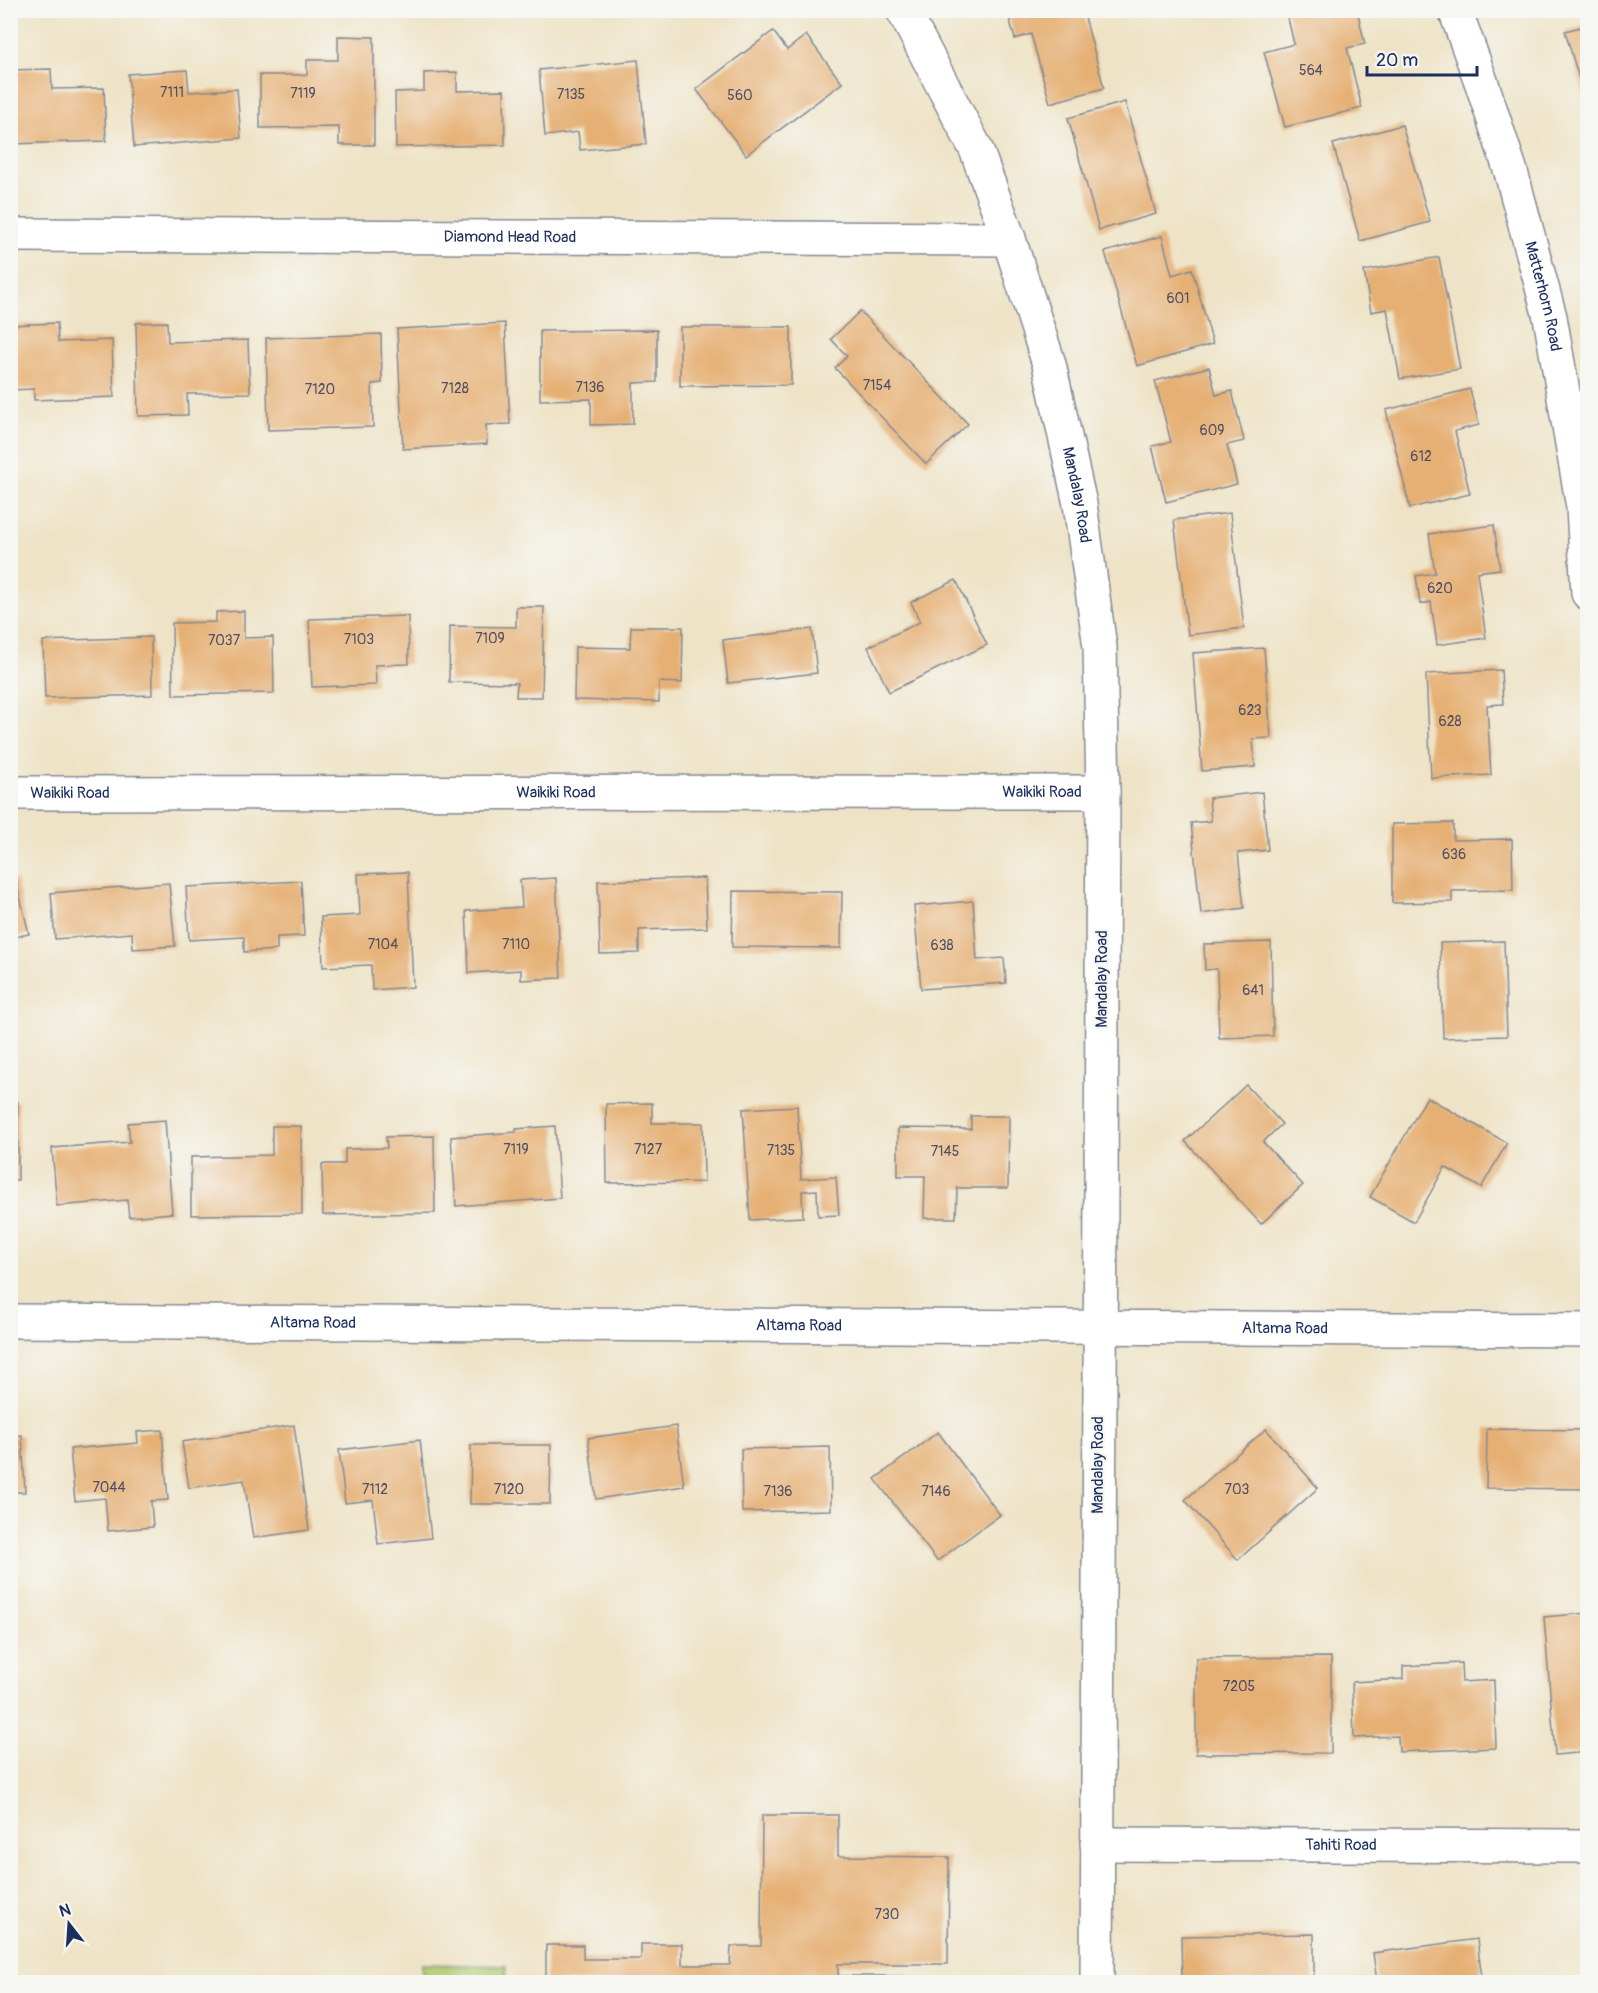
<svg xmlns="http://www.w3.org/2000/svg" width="1598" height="1993" viewBox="0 0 1598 1993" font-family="Pangolin,sans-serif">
<rect width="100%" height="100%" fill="#f6f6f2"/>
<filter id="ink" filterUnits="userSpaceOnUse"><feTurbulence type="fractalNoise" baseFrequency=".0167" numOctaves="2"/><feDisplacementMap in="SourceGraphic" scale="12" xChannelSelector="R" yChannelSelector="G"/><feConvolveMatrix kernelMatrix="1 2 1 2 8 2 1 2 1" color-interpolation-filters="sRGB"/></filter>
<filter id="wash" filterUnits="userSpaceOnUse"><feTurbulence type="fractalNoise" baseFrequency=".008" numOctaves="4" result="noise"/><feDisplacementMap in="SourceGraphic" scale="24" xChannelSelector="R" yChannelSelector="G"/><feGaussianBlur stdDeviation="1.35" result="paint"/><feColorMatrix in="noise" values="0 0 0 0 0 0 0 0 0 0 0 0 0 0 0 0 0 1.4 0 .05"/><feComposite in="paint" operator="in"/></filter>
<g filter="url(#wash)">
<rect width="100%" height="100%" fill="#eee3c6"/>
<path fill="#b2cf75" stroke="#667f6a" stroke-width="1.5" d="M422 1964 506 1966V1982H422Z"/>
<g id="blocks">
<g fill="#e6b074">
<path d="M1007 10H1083L1104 88 1050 103 1031 34 1015 39Z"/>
<path d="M1286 10H1357L1365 44 1347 48 1362 108 1285 127 1264 52 1294 44Z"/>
<path d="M1588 25V106H1587L1565 31Z"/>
<path d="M773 31 787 50 806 35 842 83 746 155 696 89Z"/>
<path d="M338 36 374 37V145H339V127L260 128V75H307V60H338Z"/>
<path d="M638 60 646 144 580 150 578 132 545 136 539 70Z"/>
<path d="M51 69 52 89 104 88 106 141 10 144V70Z"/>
<path d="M187 70 189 92 237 89 241 138 134 147 128 74Z"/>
<path d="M457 72V91L504 90 505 145 396 147 395 92 424 91V73Z"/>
<path d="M1125 102 1156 214 1099 230 1068 118Z"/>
<path d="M1402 125 1430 222 1360 241 1333 144Z"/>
<path d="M1162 236 1172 275 1192 269 1213 344 1137 366 1105 252Z"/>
<path d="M1439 257 1460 369 1400 379 1387 309 1371 312 1364 271Z"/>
<path d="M860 311 968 424 926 464 835 368 847 356 831 339Z"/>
<path d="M167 322 168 342 248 340 250 393 187 394 188 415 138 416 136 323Z"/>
<path d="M57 323 58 342 112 340 114 397 34 400V389L10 390V325Z"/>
<path d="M505 323 510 424 486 425 487 444 403 449 397 329Z"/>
<path d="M680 327H791V385L680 386Z"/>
<path d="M657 330V382L633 383V424L591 425V399L540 400V331Z"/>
<path d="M381 334 382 383 372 384 373 427 268 430 266 338Z"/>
<path d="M1209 367 1216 395 1232 391 1244 441 1227 445 1237 484 1166 502 1152 446 1171 442 1155 381Z"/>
<path d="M1470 389 1479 425 1455 431 1470 494 1410 508 1386 410Z"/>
<path d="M1230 513 1244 628 1188 635 1174 520Z"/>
<path d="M1494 525 1500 569 1477 572 1486 638 1437 645 1431 602 1420 604 1416 576 1435 573 1429 534Z"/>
<path d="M956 580 987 645 889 692 868 647 920 622 911 602Z"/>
<path d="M516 607H544L542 697H516L517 683 449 682 450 626 516 627Z"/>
<path d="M244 611V638L273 637 274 693 173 695 172 623 216 622V612Z"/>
<path d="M408 616 409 664 375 665 376 685 312 687 309 619Z"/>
<path d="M631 627H683L682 683 659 682V702L574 700 575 647 630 648Z"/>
<path d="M812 629 817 673 728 683 723 640Z"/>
<path d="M151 637 152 695 45 698 43 641Z"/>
<path d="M1264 648 1271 738 1253 739 1255 767 1202 771 1193 653Z"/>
<path d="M1501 670 1503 704 1487 705 1491 775 1431 778 1426 674Z"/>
<path d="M1262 792 1268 850 1238 853 1244 908 1201 914 1191 823 1211 821 1209 798Z"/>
<path d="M1453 823V840L1512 839 1513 890 1452 891V902L1392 903V824Z"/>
<path d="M408 872 413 987 372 990 371 965 323 967 321 917 360 915 358 874Z"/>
<path d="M556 878 561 978 521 980V970L469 973 466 911 522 907 520 880Z"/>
<path d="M705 878 707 928 639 930V953L600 954 598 881Z"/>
<path d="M16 880 29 934 10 938V882Z"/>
<path d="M301 881 304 936 277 937V950L244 952V937L189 940 186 887Z"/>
<path d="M169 883 175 946 133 949 132 933 55 939 51 893Z"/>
<path d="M733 891 842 892 841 948 732 947Z"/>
<path d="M973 901 977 960 1004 958 1006 983 921 989 914 906Z"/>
<path d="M1504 941 1507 1036 1443 1038 1440 943Z"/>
<path d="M1271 942 1273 1036 1219 1038 1217 969 1205 970 1204 944Z"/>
<path d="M1246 1085 1282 1124 1263 1142 1303 1185 1261 1224 1185 1141Z"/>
<path d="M1427 1097 1507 1143 1481 1188 1445 1167 1414 1222 1370 1197Z"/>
<rect x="10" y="1102" width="8" height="78"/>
<path d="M652 1103V1123H703L704 1182 607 1183 606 1104Z"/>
<path d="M797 1106 801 1179 836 1177 839 1215 818 1216 817 1190 802 1191 803 1217 750 1220 743 1109Z"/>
<path d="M971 1116H1009L1008 1188H957L956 1218H924L925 1176H898V1128L971 1129Z"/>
<path d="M165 1120 172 1213 129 1217 127 1200 57 1206 52 1148 130 1142 128 1123Z"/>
<path d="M272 1126H301L302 1214 191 1215V1157L272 1155Z"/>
<path d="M555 1126 560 1198 456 1206 451 1137 516 1132V1129Z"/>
<path d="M434 1136 435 1213 323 1215 322 1164H345V1149L387 1148 386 1137Z"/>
<path d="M294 1425 309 1530 253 1538 244 1480 189 1488 182 1442Z"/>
<path d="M676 1426 684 1486 596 1499 588 1438Z"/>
<path d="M1266 1429 1318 1488 1238 1560 1185 1500Z"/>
<path d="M1487 1429 1588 1430V1489L1486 1488Z"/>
<path d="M162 1430 168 1500 151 1501 153 1527 108 1531 105 1498 75 1501 70 1449 138 1443 137 1432Z"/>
<path d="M938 1432 1000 1515 937 1561 875 1479Z"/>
<path d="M22 1435 25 1492H10V1436Z"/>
<path d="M420 1440 431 1538 378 1544 373 1500 345 1503 339 1450Z"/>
<path d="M471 1445H551L550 1504H470Z"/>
<path d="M830 1447 831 1510 742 1512 741 1449Z"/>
<path d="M1588 1613V1752L1555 1755 1544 1617Z"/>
<path d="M1331 1657V1753L1196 1754V1658Z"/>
<path d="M1461 1663 1462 1682 1494 1680 1496 1748 1399 1752 1398 1736 1354 1738 1352 1682 1403 1679V1666Z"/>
<path d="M762 1815H838V1856L949 1857 948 1964H838V1976H904V1982H546V1945H583V1959H641V1944H682V1965H730L731 1946H761Z"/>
<path d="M1314 1934V1982H1182L1181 1936Z"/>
<path d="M1477 1939 1482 1979 1496 1978V1982H1377L1373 1953Z"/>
</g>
</g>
</g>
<g filter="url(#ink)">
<use href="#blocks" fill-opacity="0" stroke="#848992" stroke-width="1.5"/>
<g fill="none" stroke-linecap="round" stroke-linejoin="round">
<defs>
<g id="minor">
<path id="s1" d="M903 10 976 149 1009 239 1049 364 1080 504 1100 647 1103 792 1097 1982"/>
<path id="s2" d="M1455 10 1482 84 1511 172 1550 317 1583 507 1588 593"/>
<path id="s3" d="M10 235 1009 239"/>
<path id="s4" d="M10 793 1103 792"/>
<path id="s5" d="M10 1321 1588 1330"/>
<path id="s6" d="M1097 1844 1588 1846"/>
</g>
</defs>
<use href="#minor" stroke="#848992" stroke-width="36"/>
<use href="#minor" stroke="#fff" stroke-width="33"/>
</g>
</g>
<g text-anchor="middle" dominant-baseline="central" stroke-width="4.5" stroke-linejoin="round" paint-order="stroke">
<g font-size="14" fill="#4e4f64">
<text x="1311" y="70">564</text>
<text x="172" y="92">7111</text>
<text x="303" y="93">7119</text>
<text x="571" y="94">7135</text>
<text x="740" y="95">560</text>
<text x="1178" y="298">601</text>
<text x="877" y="385">7154</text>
<text x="590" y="387">7136</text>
<text x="455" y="388">7128</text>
<text x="320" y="389">7120</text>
<text x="1212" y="430">609</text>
<text x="1421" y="456">612</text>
<text x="1440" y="588">620</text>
<text x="490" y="638">7109</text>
<text x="359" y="639">7103</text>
<text x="224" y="640">7037</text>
<text x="1250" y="710">623</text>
<text x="1450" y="721">628</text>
<text x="1454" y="854">636</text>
<text x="383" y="944">7104</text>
<text x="516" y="944">7110</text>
<text x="942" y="945">638</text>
<text x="1253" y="990">641</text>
<text x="516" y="1149">7119</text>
<text x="648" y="1149">7127</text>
<text x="781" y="1150">7135</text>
<text x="945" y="1151">7145</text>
<text x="109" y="1487">7044</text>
<text x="375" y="1489">7112</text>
<text x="509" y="1489">7120</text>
<text x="1237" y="1489">703</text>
<text x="778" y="1491">7136</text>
<text x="936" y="1491">7146</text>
<text x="1239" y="1686">7205</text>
<text x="887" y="1914">730</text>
</g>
<g font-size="16" fill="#1b2f5e" stroke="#f6f6f2">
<text stroke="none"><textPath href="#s3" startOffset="500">Diamond Head Road</textPath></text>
<text stroke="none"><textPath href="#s2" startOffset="300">Matterhorn Road</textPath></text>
<text stroke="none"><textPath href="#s1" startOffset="518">Mandalay Road</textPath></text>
<text stroke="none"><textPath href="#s4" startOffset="546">Waikiki Road</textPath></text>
<text stroke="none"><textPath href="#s4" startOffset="1032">Waikiki Road</textPath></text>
<text stroke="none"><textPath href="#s4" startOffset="60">Waikiki Road</textPath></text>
<text transform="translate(1102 979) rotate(-90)">Mandalay Road</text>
<text stroke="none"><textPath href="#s5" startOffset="303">Altama Road</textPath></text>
<text stroke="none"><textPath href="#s5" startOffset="789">Altama Road</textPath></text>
<text stroke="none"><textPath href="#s5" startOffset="1275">Altama Road</textPath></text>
<text transform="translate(1098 1465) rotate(-90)">Mandalay Road</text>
<text stroke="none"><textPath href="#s6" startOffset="244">Tahiti Road</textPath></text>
</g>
</g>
<rect width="1598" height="1993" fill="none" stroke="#f6f6f2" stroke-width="36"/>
<g transform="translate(69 1924) rotate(343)" stroke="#f6f6f2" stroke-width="4.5" paint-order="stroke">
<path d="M0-4.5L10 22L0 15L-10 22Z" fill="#1b2f5e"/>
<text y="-9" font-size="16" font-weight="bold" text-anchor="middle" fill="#1b2f5e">N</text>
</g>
<path d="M1367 66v9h110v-9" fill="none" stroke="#1b2f5e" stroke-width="3"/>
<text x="1376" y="66" font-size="18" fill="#1b2f5e" stroke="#f6f6f2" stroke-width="4.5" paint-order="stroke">20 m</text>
</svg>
